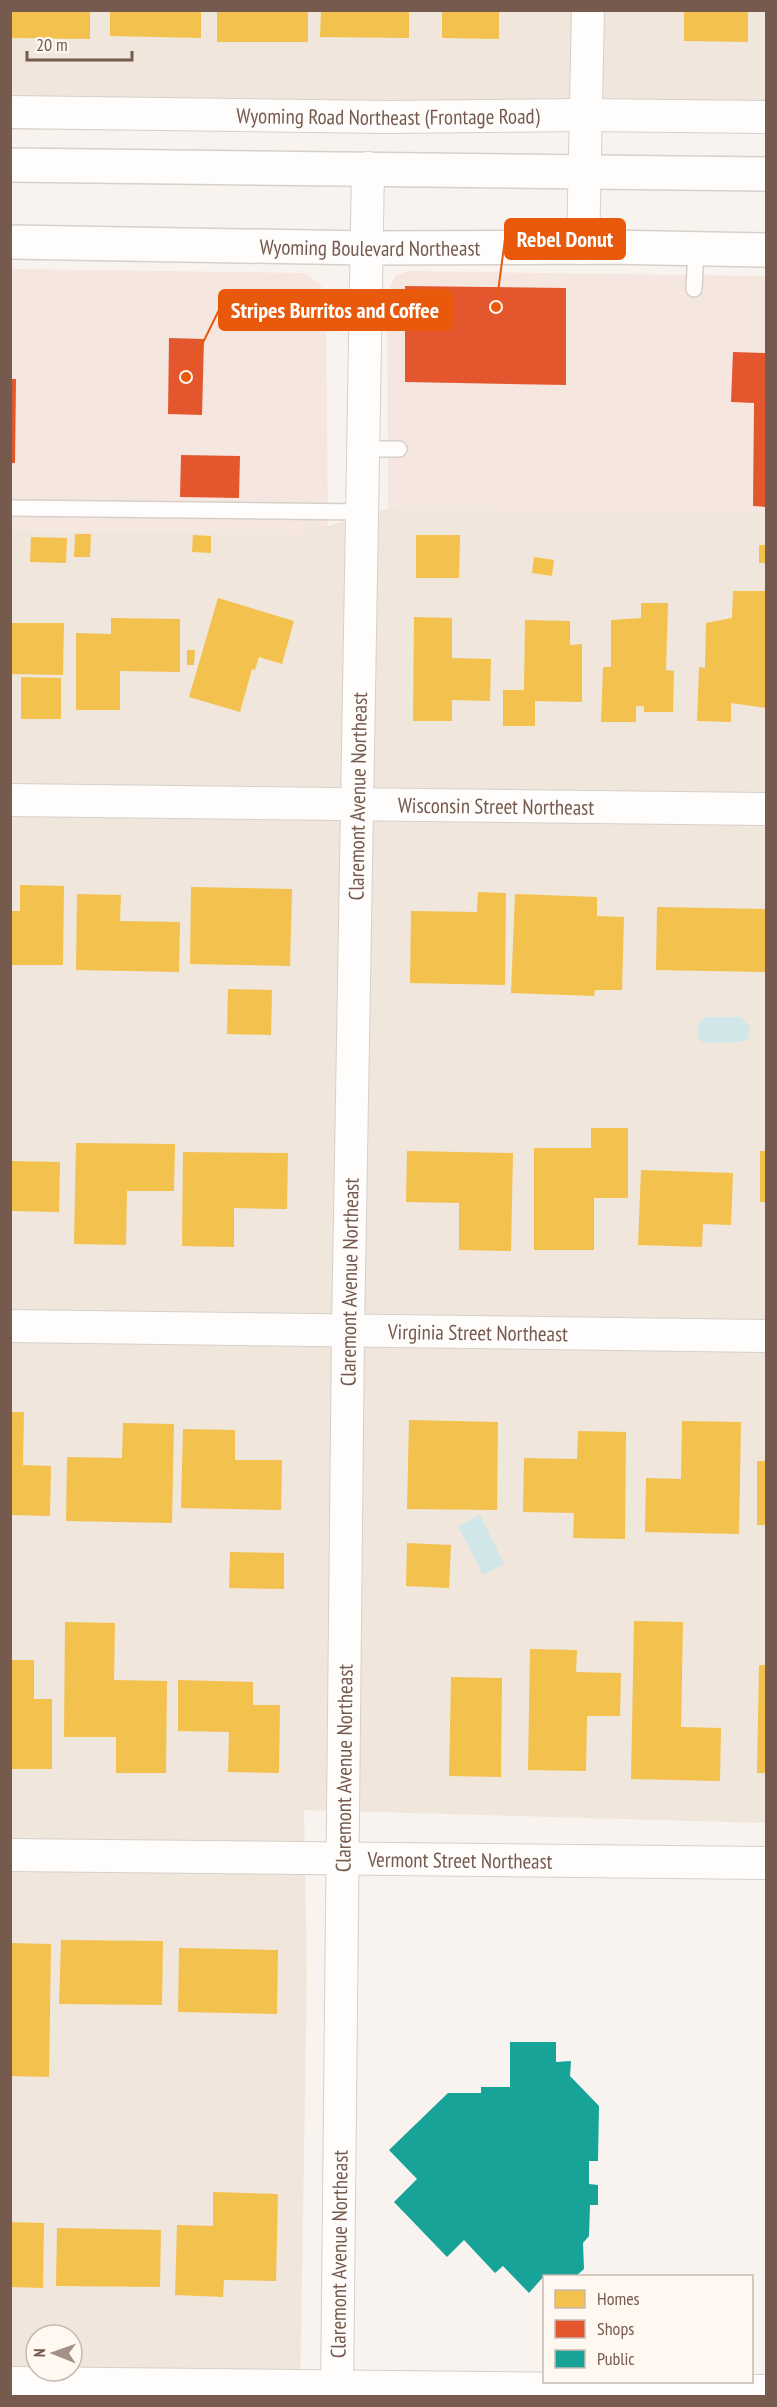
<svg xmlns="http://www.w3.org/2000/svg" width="777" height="2407" viewBox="0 0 777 2407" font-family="'PT Sans Narrow',sans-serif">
<rect width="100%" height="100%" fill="#f8f3ee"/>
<g fill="#f0e6dc" fill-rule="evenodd">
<path d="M11 11H766V132L11 130Z"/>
<path d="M388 509 766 512V1823L304 1810 307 1976 300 2396H11V531L306 534V526H328ZM36 2335H72V2371H36Z"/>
</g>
<g fill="#f5e6e0">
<path d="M11 269 304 273 320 284 326 298 328 526H306V534L11 531Z"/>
<path d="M408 271 766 276V512L388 509 387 294 395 276Z"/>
</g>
<g fill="#d0e6e8">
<path d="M706 1017H741L750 1028 748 1039 740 1042 705 1043 700 1040C696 1030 697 1023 706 1017Z"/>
<path d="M480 1515 504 1564 483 1575 458 1526Z"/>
</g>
<g fill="#f2c14e">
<path d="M10 10H90V39L10 38Z"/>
<path d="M110 10H201V38L110 36Z"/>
<rect x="217" y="10" width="91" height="32"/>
<path d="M321 10H409V38L320 37Z"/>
<path d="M442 10H499V39L442 38Z"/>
<path d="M684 10H748V42L684 41Z"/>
<path d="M75 534H91L90 557H74Z"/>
<path d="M193 535 211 536V553L192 552Z"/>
<path d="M416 535H460L459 578H416Z"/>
<path d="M31 537 67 538 66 563 30 562Z"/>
<rect x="759" y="545" width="7" height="18"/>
<path d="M534 557 554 560 552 576 532 573Z"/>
<path d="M733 591H766V708L731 703V722L697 721 699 667 705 668 706 623 732 618Z"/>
<path d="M218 598 294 621 282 664 259 657 255 670 252 669 240 712 189 697Z"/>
<path d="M641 603H668L666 670 674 671 673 712H644V706H636V722H601L603 667H611V620L641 618Z"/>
<path d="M414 617 452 618V658L491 659 490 701 452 700V721H413Z"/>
<path d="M111 618 180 619V672L120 671V710H76V633L111 634Z"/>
<path d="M525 620 570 621V645L582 644V702L535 701V726H503V690H524Z"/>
<path d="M10 623H64L63 675 10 674Z"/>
<path d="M187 650H195L194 665H187Z"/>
<path d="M21 677 61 678V719H21Z"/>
<path d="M20 885 64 886 63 965H10V911H20Z"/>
<path d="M191 887 292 889 290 966 190 964Z"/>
<path d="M478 892 506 893 505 985 410 983 411 911 477 912Z"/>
<path d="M77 894 121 895 120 921 180 922 179 972 76 970Z"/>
<path d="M515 894 597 897V916L624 917 622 990H595L594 996 511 993Z"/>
<path d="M657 907 766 909V972L656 970Z"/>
<path d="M228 989 272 990 271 1035 227 1034Z"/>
<path d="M591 1128H628V1198H594V1250H534V1148H591Z"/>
<path d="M76 1143 175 1144 174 1191H127L126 1245 74 1244Z"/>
<path d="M407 1151 513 1153 511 1251 459 1250V1203L406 1202Z"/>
<rect x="760" y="1151" width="6" height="51"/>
<path d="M183 1152 288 1153 287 1209 234 1208V1247L182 1246Z"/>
<path d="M10 1161 60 1162 59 1212 10 1211Z"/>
<path d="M641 1170 733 1173 731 1225 703 1224 702 1247 638 1245Z"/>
<path d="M10 1412H24L23 1465 51 1466 50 1516 10 1515Z"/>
<path d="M409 1420 498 1422 497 1510 407 1509Z"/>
<path d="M682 1421 741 1422 739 1534 645 1532 646 1478 681 1479Z"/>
<path d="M123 1423 174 1424 172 1523 66 1521 67 1457 122 1458Z"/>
<path d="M183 1429 235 1430V1460H282L281 1510 181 1508Z"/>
<path d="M578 1431 626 1432 625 1539 573 1538 574 1513 523 1512 524 1458 577 1459Z"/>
<rect x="757" y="1461" width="9" height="64"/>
<path d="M407 1543 451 1545 449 1588 406 1586Z"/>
<path d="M230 1552 284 1553V1589L229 1588Z"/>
<path d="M634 1621 683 1622 681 1727 721 1728 720 1781 631 1779Z"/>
<path d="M65 1622 115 1623 114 1680 167 1681 166 1773H116V1737H64Z"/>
<path d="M530 1649 577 1650 576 1672 621 1673 620 1716H587L586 1771 528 1770Z"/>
<path d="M10 1660H34V1699H52V1769H10Z"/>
<path d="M759 1665H766V1773H757Z"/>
<path d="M451 1677 502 1678 501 1777 449 1776Z"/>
<path d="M178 1680 253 1682V1705H280L279 1773 228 1772 229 1732 178 1731Z"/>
<path d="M61 1940 163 1941 162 2005 59 2004Z"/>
<path d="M10 1943 51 1944 49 2077 10 2076Z"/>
<path d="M179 1948 278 1950 277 2014 178 2012Z"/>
<path d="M213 2192 278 2194 276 2281 224 2280 223 2297 175 2295 177 2225 213 2226Z"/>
<path d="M10 2222 44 2223 43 2288 10 2287Z"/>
<path d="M57 2228 161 2230 160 2287 56 2286Z"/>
</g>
<g fill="#e4572e">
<path d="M405 286 566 288V385L405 382Z"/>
<path d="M169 338 204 339 202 415 168 414Z"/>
<path d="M733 352 766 353V507L753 506 754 403 731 402Z"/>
<path d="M10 379H16L15 463H10Z"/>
<path d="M181 455 240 456 239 498 180 497Z"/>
</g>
<path fill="#17a398" d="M510 2042H556V2062L571 2061 570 2076 599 2106 598 2161H589V2184L598 2185V2205H590L589 2236 583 2243 584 2269 576 2276H544L529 2293 503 2266 495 2273 464 2240 447 2257 394 2202 417 2179 389 2150 448 2093H481V2087H510Z"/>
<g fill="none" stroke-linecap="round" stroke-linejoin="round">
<defs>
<g id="lane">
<path d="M694 289 696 249"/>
<path d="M363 449H399"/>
<path d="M10 508 362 512"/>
</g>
<g id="street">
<path id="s1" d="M10 112 388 117 587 115 766 117"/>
<path d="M583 248 588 10"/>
<path id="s2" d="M10 800 766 809"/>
<path id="s3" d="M10 1326 766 1336"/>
<path id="s4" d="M10 1855 766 1863"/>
<path d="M10 2383 766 2391"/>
<path id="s5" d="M337 2396 348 1331 368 168"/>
</g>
<g id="secondary">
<path d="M10 165 766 174"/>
<path id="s6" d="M10 242 367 248 607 247 766 250"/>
</g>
</defs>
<use href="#lane" stroke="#d6d0ca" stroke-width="18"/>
<use href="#street" stroke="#d6d0ca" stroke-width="34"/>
<use href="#secondary" stroke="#d8d0ca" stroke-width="36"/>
<use href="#lane" stroke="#fefdfc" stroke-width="15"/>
<use href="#street" stroke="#fefdfc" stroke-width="32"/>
<use href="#secondary" stroke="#fefdfc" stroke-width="33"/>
</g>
<g text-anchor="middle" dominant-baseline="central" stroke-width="6" stroke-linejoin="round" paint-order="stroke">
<g font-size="21" fill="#765a4e" stroke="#fef8f1">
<text stroke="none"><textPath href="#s1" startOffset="378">Wyoming Road Northeast (Frontage Road)</textPath></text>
<text stroke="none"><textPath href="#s6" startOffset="360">Wyoming Boulevard Northeast</textPath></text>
<text stroke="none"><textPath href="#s5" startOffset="1600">Claremont Avenue Northeast</textPath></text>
<text stroke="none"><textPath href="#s2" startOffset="486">Wisconsin Street Northeast</textPath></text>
<text stroke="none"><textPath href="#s5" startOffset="1114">Claremont Avenue Northeast</textPath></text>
<text stroke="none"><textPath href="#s3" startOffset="468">Virginia Street Northeast</textPath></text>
<text stroke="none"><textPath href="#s5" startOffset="628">Claremont Avenue Northeast</textPath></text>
<text stroke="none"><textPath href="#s4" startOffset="450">Vermont Street Northeast</textPath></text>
<text stroke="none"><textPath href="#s5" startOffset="142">Claremont Avenue Northeast</textPath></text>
</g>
</g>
<path fill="none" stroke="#e8590c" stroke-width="2" d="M496 307L505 239M186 377L219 310"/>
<g fill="#e8590c" stroke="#fef8f1" stroke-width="2">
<circle cx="496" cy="307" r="6"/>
<circle cx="186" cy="377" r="6"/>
</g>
<g fill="#e8590c" stroke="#e8590c" stroke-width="2">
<rect x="505" y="219" width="120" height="40" rx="6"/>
<rect x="219" y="290" width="233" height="40" rx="6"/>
</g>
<g font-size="22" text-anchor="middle" font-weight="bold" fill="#fff">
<text x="565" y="247">Rebel Donut</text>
<text x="335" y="318">Stripes Burritos and Coffee</text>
</g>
<rect width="777" height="2407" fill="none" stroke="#765a4e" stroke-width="24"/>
<rect x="543" y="2275" width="210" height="108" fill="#fef8f1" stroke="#c8b9b0" stroke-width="1.5"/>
<rect x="555" y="2290" width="30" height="18" fill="#f2c14e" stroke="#c8b9b0" stroke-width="1.5"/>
<text x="597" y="2305" font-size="18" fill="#765a4e">Homes</text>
<rect x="555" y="2320" width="30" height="18" fill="#e4572e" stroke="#c8b9b0" stroke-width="1.5"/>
<text x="597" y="2335" font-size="18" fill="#765a4e">Shops</text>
<rect x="555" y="2350" width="30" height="18" fill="#17a398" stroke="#c8b9b0" stroke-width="1.5"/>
<text x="597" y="2365" font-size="18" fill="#765a4e">Public</text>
<g transform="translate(54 2353) rotate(271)"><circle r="28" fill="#fef8f1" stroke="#c8b9b0" stroke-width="1.5"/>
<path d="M0-4.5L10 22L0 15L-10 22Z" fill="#a49086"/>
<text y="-9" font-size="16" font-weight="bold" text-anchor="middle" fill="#765a4e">N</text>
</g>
<path d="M27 51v9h105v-9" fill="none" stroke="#765a4e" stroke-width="3"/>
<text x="36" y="51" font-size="18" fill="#765a4e" stroke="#fef8f1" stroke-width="4.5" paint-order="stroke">20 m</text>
</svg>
